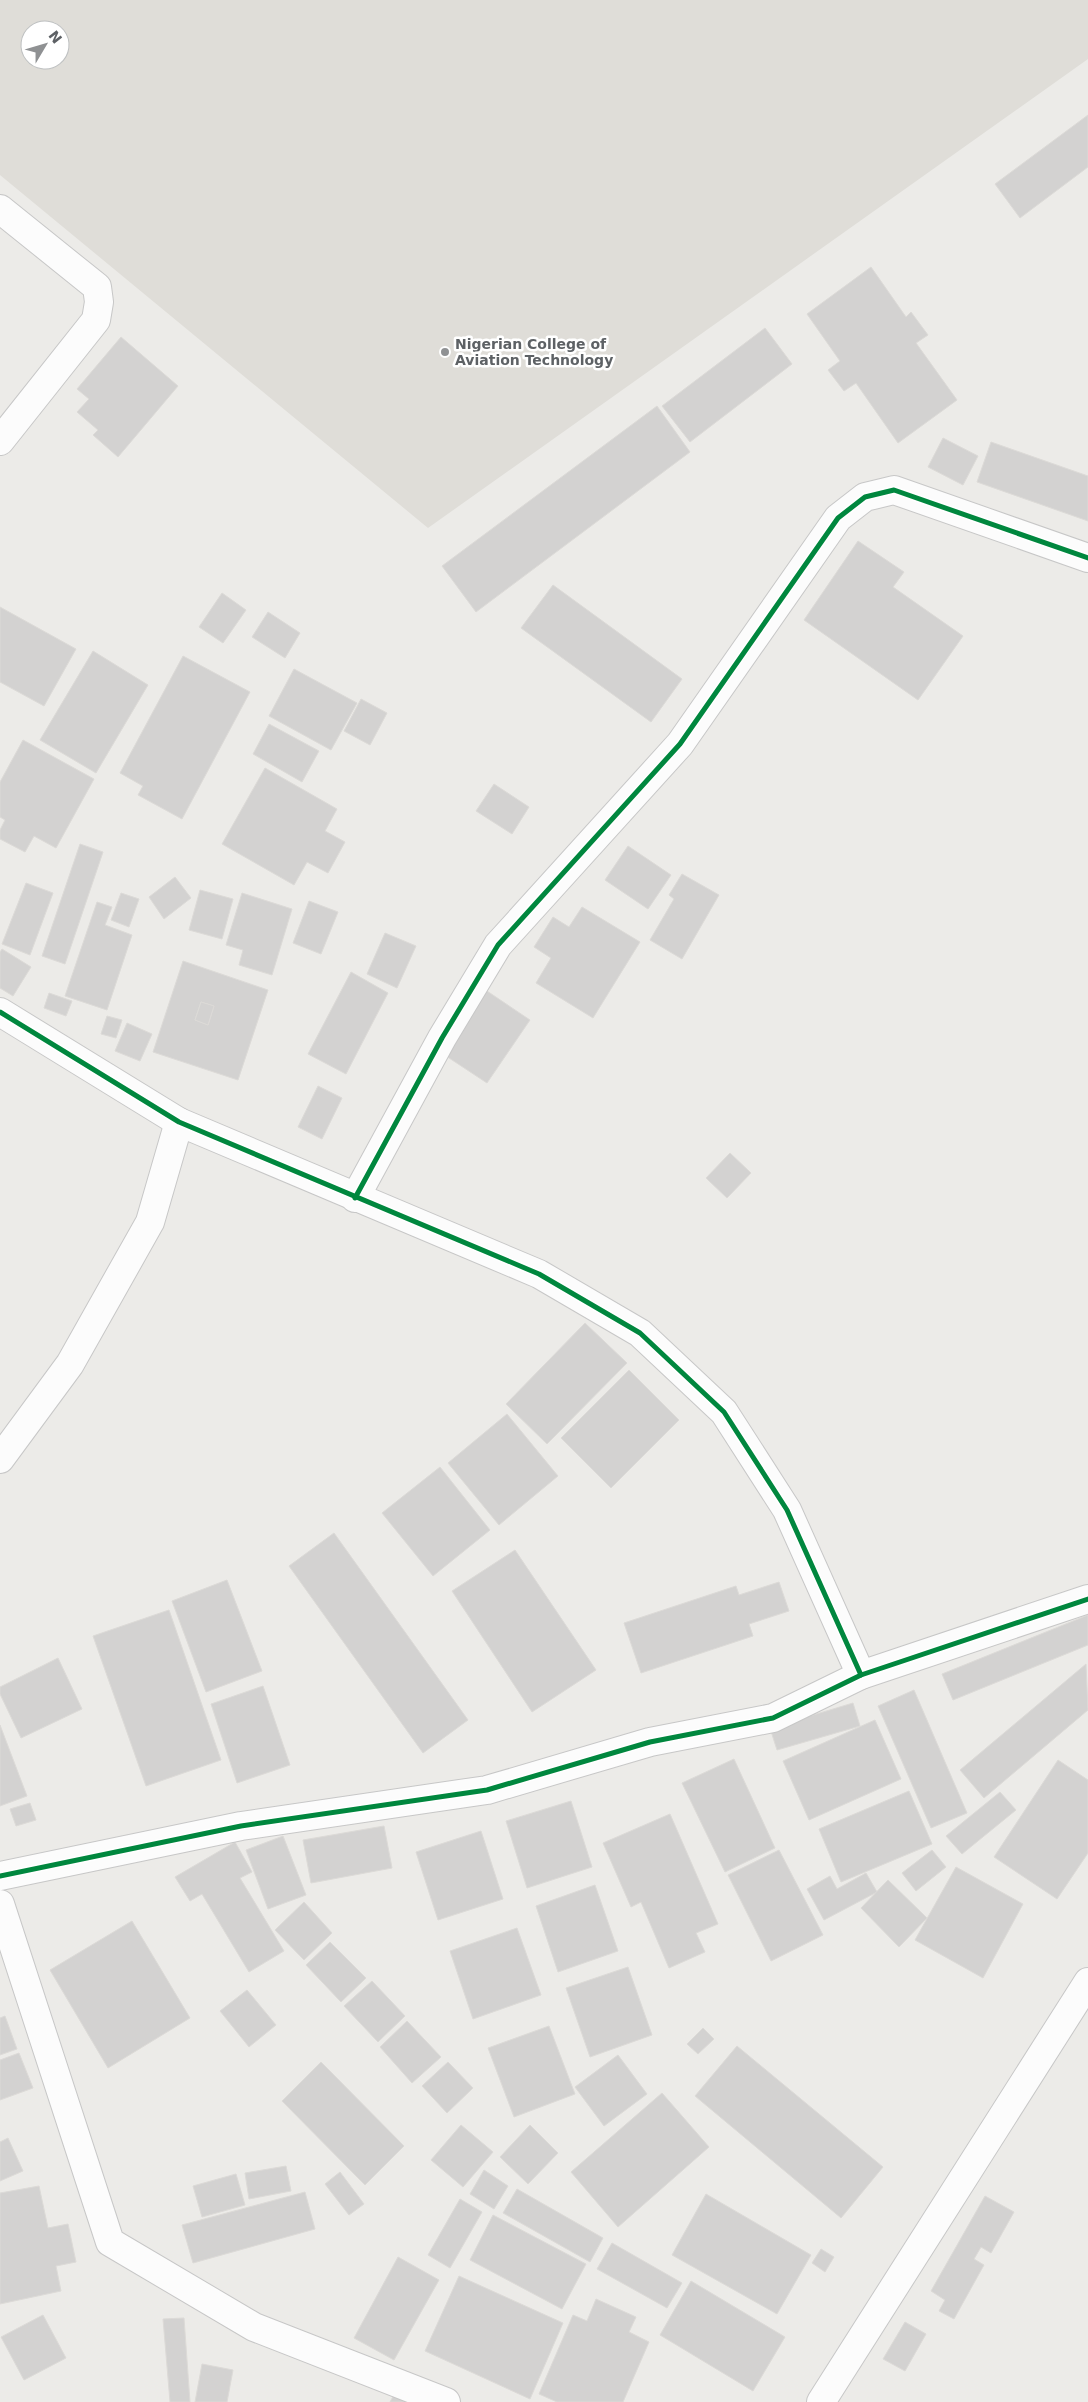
<svg xmlns="http://www.w3.org/2000/svg" width="1088" height="2402" viewBox="0 0 1088 2402" font-family="'DejaVu Sans',sans-serif">
<rect width="100%" height="100%" fill="#ecebe8"/>
<path fill="#dfddd8" fill-rule="evenodd" d="M0 0H1088V59L428 528 0 175ZM30 30H60V60H30Z"/>
<g fill="#d3d2d1" stroke="#dcdad7" fill-rule="evenodd">
<path d="M1088 115V167L1020 218 995 184Z"/>
<path d="M871 267 906 317 911 312 928 335 916 343 957 400 898 443 856 383 844 391 828 370 840 361 807 314Z"/>
<path d="M765 328 792 364 690 442 662 406Z"/>
<path d="M121 337 178 386 118 457 93 435 98 430 77 412 89 399 77 389Z"/>
<path d="M657 406 690 452 476 612 442 566Z"/>
<path d="M943 438 978 456 963 485 928 467Z"/>
<path d="M991 442 1088 476V521L977 482Z"/>
<path d="M858 541 904 572 893 587 963 636 918 700 804 620Z"/>
<path d="M553 585 682 679 651 722 521 628Z"/>
<path d="M222 593 246 610 223 643 199 627Z"/>
<path d="M0 607 76 649 44 706 0 682Z"/>
<path d="M268 612 300 633 285 658 252 637Z"/>
<path d="M93 651 148 685 96 773 40 740Z"/>
<path d="M183 656 250 692 182 819 138 795 143 786 120 773Z"/>
<path d="M294 669 357 703 331 750 269 716Z"/>
<path d="M361 699 387 713 370 745 344 731Z"/>
<path d="M269 724 319 751 302 782 253 754Z"/>
<path d="M23 740 94 779 56 848 34 836 25 852 0 839V830L5 820 0 817V782Z"/>
<path d="M265 768 337 809 325 831 345 842 328 873 307 862 294 885 222 844Z"/>
<path d="M494 784 529 807 512 834 476 811Z"/>
<path d="M80 844 103 852 65 964 42 956Z"/>
<path d="M628 846 671 875 648 909 605 880Z"/>
<path d="M682 874 719 895 682 959 650 940 674 899 669 895Z"/>
<path d="M175 877 191 898 164 919 149 897Z"/>
<path d="M26 883 53 893 30 955 2 944Z"/>
<path d="M200 890 233 899 222 939 189 930Z"/>
<path d="M121 893 139 899 129 927 111 920Z"/>
<path d="M242 893 292 909 272 975 239 965 243 950 226 945Z"/>
<path d="M309 901 338 912 321 954 293 943Z"/>
<path d="M97 902 112 907 105 925 132 935 107 1010 65 996Z"/>
<path d="M582 907 640 942 593 1018 536 983 551 958 534 947 553 917 569 927Z"/>
<path d="M385 933 416 946 397 988 367 974Z"/>
<path d="M2 949 31 967 13 996 0 988V952Z"/>
<path d="M183 961 268 990 238 1080 153 1052ZM201 1002 214 1006 208 1025 195 1020Z"/>
<path d="M351 972 388 993 346 1074 308 1054Z"/>
<path d="M484 989 530 1020 487 1083 440 1052Z"/>
<path d="M49 993 72 1001 66 1016 44 1008Z"/>
<path d="M201 1002 214 1006 208 1025 195 1020Z"/>
<path d="M107 1016 122 1020 116 1038 101 1034Z"/>
<path d="M127 1023 152 1034 140 1061 115 1051Z"/>
<path d="M318 1086 342 1098 322 1139 298 1127Z"/>
<path d="M730 1153 751 1173 727 1198 706 1178Z"/>
<path d="M585 1323 627 1363 547 1444 506 1404Z"/>
<path d="M629 1370 679 1420 611 1488 561 1438Z"/>
<path d="M507 1414 558 1476 499 1525 448 1463Z"/>
<path d="M440 1467 490 1530 433 1576 382 1513Z"/>
<path d="M334 1533 468 1720 423 1753 289 1566Z"/>
<path d="M515 1550 596 1670 532 1712 452 1591Z"/>
<path d="M227 1580 262 1671 206 1692 172 1601Z"/>
<path d="M779 1582 789 1611 749 1624 753 1636 641 1673 624 1623 736 1586 739 1595Z"/>
<path d="M169 1610 221 1760 146 1786 93 1636Z"/>
<path d="M1088 1615V1645L953 1700 942 1674Z"/>
<path d="M58 1658 82 1709 21 1738 0 1694V1687Z"/>
<path d="M1086 1664 1088 1710 984 1798 960 1770Z"/>
<path d="M263 1686 290 1765 237 1783 211 1704Z"/>
<path d="M914 1690 967 1813 931 1828 878 1706Z"/>
<path d="M853 1703 860 1726 777 1750 770 1728Z"/>
<path d="M875 1720 901 1779 809 1820 783 1761Z"/>
<path d="M0 1725 27 1796 0 1806Z"/>
<path d="M734 1759 775 1848 725 1872 682 1783Z"/>
<path d="M1058 1760 1088 1780V1853L1057 1899 994 1857Z"/>
<path d="M909 1791 932 1844 841 1882 819 1829Z"/>
<path d="M1000 1792 1016 1810 962 1854 946 1836Z"/>
<path d="M571 1801 592 1867 527 1888 506 1821Z"/>
<path d="M30 1803 36 1820 16 1826 10 1809Z"/>
<path d="M670 1814 718 1924 696 1933 705 1952 669 1968 641 1902 631 1907 603 1843Z"/>
<path d="M384 1826 392 1868 311 1883 303 1840Z"/>
<path d="M481 1831 503 1899 438 1920 416 1852Z"/>
<path d="M283 1836 306 1895 268 1909 246 1850Z"/>
<path d="M235 1842 252 1872 240 1878 284 1951 249 1972 202 1894 190 1901 175 1877Z"/>
<path d="M779 1850 823 1935 771 1961 728 1875Z"/>
<path d="M932 1850 946 1867 916 1891 902 1873Z"/>
<path d="M956 1867 1023 1904 983 1978 915 1940Z"/>
<path d="M866 1873 877 1892 824 1920 807 1889 830 1876 837 1889Z"/>
<path d="M888 1880 927 1918 899 1947 861 1908Z"/>
<path d="M595 1885 618 1951 558 1972 536 1906Z"/>
<path d="M304 1902 332 1933 304 1960 275 1930Z"/>
<path d="M132 1921 190 2018 108 2068 50 1970Z"/>
<path d="M517 1928 541 1995 473 2019 450 1951Z"/>
<path d="M330 1942 366 1978 341 2002 306 1965Z"/>
<path d="M628 1967 652 2035 590 2057 566 1988Z"/>
<path d="M372 1981 405 2016 378 2042 344 2006Z"/>
<path d="M247 1990 276 2025 249 2047 220 2011Z"/>
<path d="M5 2016 17 2049 0 2055V2018Z"/>
<path d="M407 2021 441 2057 412 2083 380 2047Z"/>
<path d="M549 2026 575 2094 514 2117 488 2048Z"/>
<path d="M703 2028 714 2039 698 2054 687 2044Z"/>
<path d="M737 2046 883 2167 841 2218 695 2096Z"/>
<path d="M19 2053 33 2088 0 2100V2060Z"/>
<path d="M618 2055 647 2094 604 2126 575 2087Z"/>
<path d="M321 2062 404 2146 365 2185 282 2101Z"/>
<path d="M448 2062 473 2088 447 2113 422 2086Z"/>
<path d="M662 2093 709 2147 618 2227 571 2172Z"/>
<path d="M461 2125 493 2152 463 2187 431 2160Z"/>
<path d="M530 2125 558 2153 528 2184 500 2157Z"/>
<path d="M8 2138 23 2171 0 2181V2142Z"/>
<path d="M286 2166 291 2191 249 2199 245 2173Z"/>
<path d="M484 2170 508 2186 494 2209 470 2194Z"/>
<path d="M340 2172 364 2204 349 2215 325 2184Z"/>
<path d="M236 2174 245 2205 202 2217 193 2186Z"/>
<path d="M39 2186 48 2228 68 2224 76 2262 56 2266 61 2291 0 2304V2193Z"/>
<path d="M517 2189 603 2238 590 2262 503 2213Z"/>
<path d="M305 2192 315 2229 193 2263 182 2225Z"/>
<path d="M706 2194 811 2255 777 2314 672 2255Z"/>
<path d="M985 2196 1014 2212 991 2253 981 2247 974 2259 984 2265 954 2319 939 2311 945 2300 931 2291Z"/>
<path d="M460 2199 482 2212 450 2268 428 2255Z"/>
<path d="M493 2215 586 2264 562 2309 470 2260Z"/>
<path d="M612 2243 682 2283 667 2308 597 2269Z"/>
<path d="M821 2249 834 2257 825 2272 812 2263Z"/>
<path d="M398 2257 439 2280 394 2360 354 2338Z"/>
<path d="M459 2276 563 2323 530 2399 425 2351Z"/>
<path d="M691 2281 785 2337 753 2391 660 2335Z"/>
<path d="M596 2299 636 2317 629 2332 649 2342 623 2402H557L539 2394 573 2315 587 2321Z"/>
<path d="M43 2315 66 2358 24 2380 1 2337Z"/>
<path d="M184 2318 190 2402H170L163 2319Z"/>
<path d="M905 2322 926 2334 905 2371 883 2359Z"/>
<path d="M202 2364 233 2370 227 2402H195Z"/>
<path d="M395 2393 412 2402H390Z"/>
</g>
<g fill="none" stroke-linecap="round" stroke-linejoin="round">
<defs>
<g id="street">
<path d="M0 209 97 287 99 302 96 320 0 441"/>
<path d="M0 1012 179 1122 539 1274 640 1333 724 1412 787 1510 861 1675"/>
<path d="M355 1198 442 1038 498 945 680 744 838 518 865 497 894 490 1088 558"/>
<path d="M0 1459 70 1364 150 1222 179 1122"/>
<path d="M0 1876 241 1826 487 1790 650 1742 773 1718 861 1675 1088 1599"/>
<path d="M0 1904 110 2242 254 2327 446 2402"/>
<path d="M821 2402 1088 1982"/>
</g>
</defs>
<use href="#street" stroke="#c7c7c7" stroke-width="30"/>
<use href="#street" stroke="#fcfcfc" stroke-width="28"/>
<defs>
<g id="cycleway">
<path d="M0 1012 179 1122 539 1274 640 1333 724 1412 787 1510 861 1675"/>
<path d="M355 1198 442 1038 498 945 680 744 838 518 865 497 894 490 1088 558"/>
<path d="M0 1876 241 1826 487 1790 650 1742 773 1718 861 1675 1088 1599"/>
</g>
</defs>
<use href="#cycleway" stroke="#fff" stroke-width="8"/>
<use href="#cycleway" stroke="#00873e" stroke-width="5"/>
</g>
<circle fill="#8f9193" stroke="#fff" stroke-width="2" cx="445" cy="352" r="5"/>
<g text-anchor="middle" dominant-baseline="central" stroke-width="5" stroke-linejoin="round" paint-order="stroke">
<g font-size="14" font-weight="bold" fill="#5d6165" stroke="#fff" text-anchor="start">
<text x="455" y="344">Nigerian College of<tspan x="455" dy="16">Aviation Technology</tspan></text>
</g>
</g>
<g transform="translate(45 45) rotate(52)"><circle r="24" fill="#ffffff" stroke="#bec0c1"/>
<path d="M0-4L9 19L0 12L-9 19Z" fill="#8f9193"/>
<text y="-8" font-size="14" font-weight="bold" text-anchor="middle" fill="#5d6165">N</text>
</g>
</svg>
